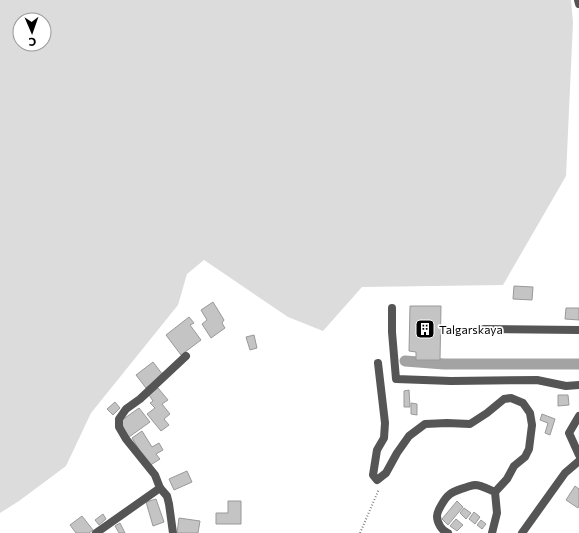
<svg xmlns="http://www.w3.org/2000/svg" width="579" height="533" viewBox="0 0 579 533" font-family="Commissioner,sans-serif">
<rect width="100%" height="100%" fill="#fff"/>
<path fill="#dcdcdc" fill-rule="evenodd" d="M0 0H571L573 22 566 176 503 285 362 287 323 331 288 317 204 260 187 274 178 305 91 413 66 466 19 501 0 513ZM20 20H44V44H20Z"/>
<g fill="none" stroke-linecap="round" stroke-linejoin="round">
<path stroke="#a3a3a3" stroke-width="11" d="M405 361 444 364H579"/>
</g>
<g fill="#c4c4c4" stroke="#999">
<path d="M514 286 533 287 532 300 513 299Z"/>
<path d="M213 302 224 320 222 323 225 328 211 338 202 324 207 320 201 310Z"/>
<path d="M410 306H441L440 360H416V352L409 351Z"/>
<path d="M566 308H579V320L565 319Z"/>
<path d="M189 317 194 323 190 325 201 340 181 355 166 335Z"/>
<path d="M254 335 257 348 250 350 246 337Z"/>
<path d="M153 362 163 375 146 388 136 375Z"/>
<path d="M158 388 168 400 162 404 170 414 164 419 169 425 161 431 147 414 155 408 150 403 153 401 149 395Z"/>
<path d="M409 390 410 407H404V391Z"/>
<path d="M558 395H568L569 405 558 406Z"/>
<path d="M115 402 120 408 113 415 107 409Z"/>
<path d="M411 403 417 404V415L411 414Z"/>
<path d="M139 408 150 422 129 437 123 428 122 420Z"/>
<path d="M542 414 555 419 550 435 545 433 548 423 540 420Z"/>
<path d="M142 431 152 447 159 443 163 450 156 454 160 459 149 466 132 438Z"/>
<path d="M187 471 192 482 174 490 169 479Z"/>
<path d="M575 486 579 489V506L578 508 566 500Z"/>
<path d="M156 499 164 522 153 526 146 502Z"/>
<path d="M228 501H241V524H216V513H228Z"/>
<path d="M457 501 463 507 448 525 442 519Z"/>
<path d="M464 508 471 513 466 519 460 513Z"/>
<path d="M474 512 480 517 475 524 469 519Z"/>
<path d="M103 514 106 519 99 525 95 520Z"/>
<path d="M82 516 93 530 89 533H76L70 525Z"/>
<path d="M179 518 200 521 198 533H177Z"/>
<path d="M456 519 463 525 457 531 450 526Z"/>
<path d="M481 520 486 524 482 529 477 525Z"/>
<path d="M120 523 125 533H119L115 526Z"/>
</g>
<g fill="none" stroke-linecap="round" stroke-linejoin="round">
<path stroke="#777" stroke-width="2" stroke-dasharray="1 2" stroke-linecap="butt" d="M360 533 379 489"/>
<g stroke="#555" stroke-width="8">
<path d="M578 0 579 4"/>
<path d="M392 308V332L396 379 451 381 537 380 566 386 579 385"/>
<path d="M484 329 579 330"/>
<path d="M378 363 385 423 384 438 377 450 373 475 377 480 386 473 397 453 409 436 425 424 447 423 470 424 487 413 504 399 511 398 523 403 530 413 532 425 529 449 525 457 514 466 507 479 495 492"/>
<path d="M579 416 569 433 579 455"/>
<path d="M160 488 167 496 169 504 173 533"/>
<path d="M96 533 160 488 155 475 126 439 119 427V419L126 409 140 399 186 356"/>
<path d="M448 533C442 531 437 523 437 516 437 511 445 498 449 495 453 491 469 486 475 485 481 485 490 490 495 492L497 513 492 533"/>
<path d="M522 533 565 473 579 461"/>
</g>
</g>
<defs>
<symbol id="building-square" viewBox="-11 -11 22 22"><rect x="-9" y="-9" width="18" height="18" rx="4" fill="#000" stroke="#fff"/><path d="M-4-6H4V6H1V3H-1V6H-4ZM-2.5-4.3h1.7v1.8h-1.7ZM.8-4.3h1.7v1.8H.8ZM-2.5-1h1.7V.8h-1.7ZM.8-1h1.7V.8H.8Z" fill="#fff"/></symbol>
</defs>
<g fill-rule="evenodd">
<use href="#building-square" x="414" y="318" width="22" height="22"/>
</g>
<g text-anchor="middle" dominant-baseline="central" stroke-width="3.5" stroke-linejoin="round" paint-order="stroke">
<g font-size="12" fill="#000" stroke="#fff" text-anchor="start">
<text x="439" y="329">Talgarskaya</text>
</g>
</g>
<g transform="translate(32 32) rotate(178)"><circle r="19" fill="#ffffff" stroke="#999999"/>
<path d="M0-3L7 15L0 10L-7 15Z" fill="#000000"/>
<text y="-6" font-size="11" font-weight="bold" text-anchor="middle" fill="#000000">С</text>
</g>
</svg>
